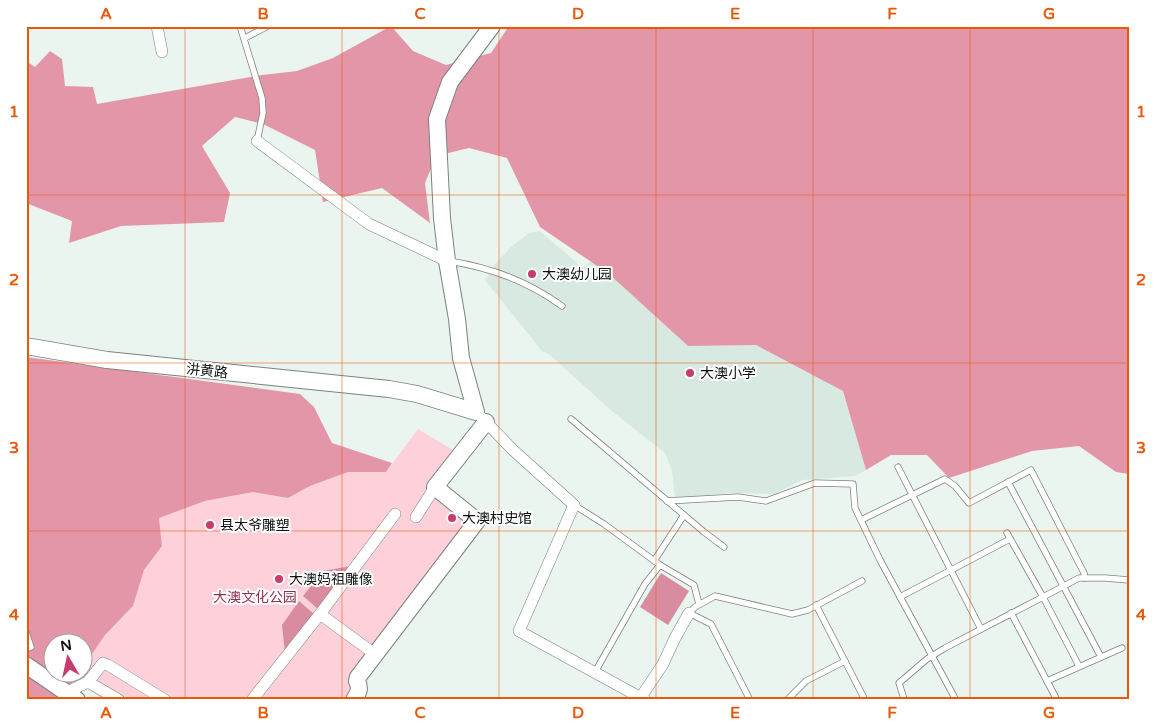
<svg xmlns="http://www.w3.org/2000/svg" width="1155" height="726" viewBox="0 0 1155 726" font-family="'Varela Round','Noto Sans SC',sans-serif">
<rect width="100%" height="100%" fill="#ebf5f0"/>
<path fill="#d7e9e1" d="M540 231 583 268 591 261 609 274 688 346 756 345 843 391 866 470 855 476 802 480 774 494 729 493 675 498 672 471 665 453 613 412 550 355 542 351 485 280 494 265 511 247 529 233Z"/>
<path fill="#fdd0da" d="M418 429 463 456 443 489 480 521 346 700H104L82 684 75 677 77 674H82L83 666 105 635 133 606 144 570 162 546 159 518 205 501 253 492 288 498 310 486 348 472H386Z"/>
<g fill="#e496a9">
<path d="M391 26 413 51 446 65 491 53 509 26H1129V474L1116 472 1079 446 1032 451 949 478 927 455H891L866 470 843 391 756 345 688 346 609 274 540 227 507 158 469 148 436 156 425 183 430 223 382 188 323 202 315 150 263 124 235 117 202 146 230 193 224 222 121 226 69 243 72 221 26 203V61L35 67 50 51 62 59 65 86 93 87 97 104 262 75 297 71 333 58Z"/>
<path d="M26 357 300 394 314 407 332 443 392 463 386 472H348L310 486 288 498 253 492 205 501 159 518 162 546 144 570 133 606 105 635 83 667 82 644H52V674H78L64 694 73 700H26Z"/>
</g>
<g fill="#d98c9f">
<path d="M351 566 318 609 303 596 323 571Z"/>
<path d="M661 573 689 591 668 625 640 607Z"/>
<path d="M299 601 314 614 285 653 282 625Z"/>
</g>
<g fill="none" stroke-linecap="round" stroke-linejoin="round">
<defs>
<g id="lane">
<path d="M240 26 262 98 263 113 257 141"/>
<path d="M245 38 268 26"/>
<path d="M449 261C492 268 527 281 562 306"/>
<path d="M571 419 704 532 724 547"/>
<path d="M898 467 981 629"/>
<path d="M1008 482 1101 657"/>
<path d="M667 501 738 497 766 501 815 483 853 484 855 508 880 560 956 700"/>
<path d="M574 505 604 524 660 565 694 585 699 604"/>
<path d="M861 520 945 479 955 486 969 503 1031 470 1084 573 1085 578"/>
<path d="M654 561 684 515"/>
<path d="M900 597 1010 539"/>
<path d="M816 605 865 700"/>
<path d="M1011 613 1057 700"/>
<path d="M26 632 31 647 26 649"/>
<path d="M1079 666 1043 597 1079 578H1105L1129 580"/>
<path d="M595 672 645 584 660 565"/>
<path d="M1047 681 1122 648"/>
<path d="M750 700 711 624 689 613 695 607 715 596 792 614 808 610 862 581"/>
<path d="M787 700 806 681 845 661"/>
<path d="M902 700 904 699 899 683 927 659 945 648 1043 597 1007 533"/>
</g>
<g id="street">
<path d="M157 26 162 52"/>
<path d="M257 141 369 224 447 261"/>
<path d="M482 418 513 450 574 505 519 631 645 700"/>
<path d="M416 517 435 487"/>
<path d="M320 614 376 655"/>
<path d="M88 682 119 700"/>
<path d="M67 692 88 682 103 663 108 665 165 700"/>
<path d="M641 697 663 664 675 638 689 613"/>
<path d="M252 700 320 614 395 514"/>
</g>
<g id="secondary">
<path d="M26 346 107 360 389 389 417 394 476 412 461 358 457 319 447 261 442 218 437 119 450 82 492 26"/>
<path d="M26 665 77 700"/>
<path d="M354 700C358 693 361 689 357 681L358 677 477 521 435 487 486 422"/>
</g>
</defs>
<use href="#lane" stroke="#7a837e" stroke-width="7"/>
<use href="#street" stroke="#7a837e" stroke-width="12"/>
<use href="#secondary" stroke="#7a837e" stroke-width="18"/>
<use href="#lane" stroke="#fff" stroke-width="5.5"/>
<use href="#street" stroke="#fff" stroke-width="11"/>
<use href="#secondary" stroke="#fff" stroke-width="16"/>
</g>
<path fill="none" stroke="#e8590c" stroke-width="1" stroke-opacity="0.55" d="M185 26V700M342 26V700M499 26V700M656 26V700M813 26V700M970 26V700M26 195H1129M26 363H1129M26 531H1129"/>
<g fill="#c83c6d" stroke="#fff" stroke-width="2">
<circle cx="532" cy="274" r="5"/>
<circle cx="690" cy="373" r="5"/>
<circle cx="452" cy="518" r="5"/>
<circle cx="210" cy="525" r="5"/>
<circle cx="279" cy="579" r="5"/>
</g>
<g text-anchor="middle" dominant-baseline="central" stroke-width="4" stroke-linejoin="round" paint-order="stroke">
<g font-size="14" fill="#0d100f" stroke="#fff" text-anchor="start">
<text x="542" y="274">大澳幼儿园</text>
<text x="700" y="373">大澳小学</text>
<text x="462" y="518">大澳村史馆</text>
<text x="220" y="525">县太爷雕塑</text>
<text x="289" y="579">大澳妈祖雕像</text>
</g>
<g font-size="14" fill="#0d100f" stroke="#fff">
<text transform="translate(207 371) rotate(6)">汫黄路</text>
</g>
<g font-size="14" fill="#8e3250" stroke="#fff">
<text x="255" y="597">大澳文化公园</text>
</g>
</g>
<rect width="1155" height="726" fill="none" stroke="#ffffff" stroke-width="55"/>
<g transform="translate(68 658) rotate(351)"><circle r="24" fill="#ffffff" stroke="#9e9f9f"/>
<path d="M0-4L9 19L0 12L-9 19Z" fill="#c83c6d"/>
<text y="-8" font-size="14" font-weight="bold" text-anchor="middle" fill="#0d100f">N</text>
</g>
<rect x="28" y="28" width="1100" height="670" fill="none" stroke="#e8590c" stroke-width="2"/>
<g font-size="16" text-anchor="middle" font-weight="bold" fill="#e8590c">
<text x="106" y="19">A</text>
<text x="263" y="19">B</text>
<text x="420" y="19">C</text>
<text x="578" y="19">D</text>
<text x="735" y="19">E</text>
<text x="892" y="19">F</text>
<text x="1049" y="19">G</text>
<text x="14" y="117">1</text>
<text x="1141" y="117">1</text>
<text x="14" y="285">2</text>
<text x="1141" y="285">2</text>
<text x="14" y="453">3</text>
<text x="1141" y="453">3</text>
<text x="14" y="620">4</text>
<text x="1141" y="620">4</text>
<text x="106" y="718">A</text>
<text x="263" y="718">B</text>
<text x="420" y="718">C</text>
<text x="578" y="718">D</text>
<text x="735" y="718">E</text>
<text x="892" y="718">F</text>
<text x="1049" y="718">G</text>
</g>
</svg>
